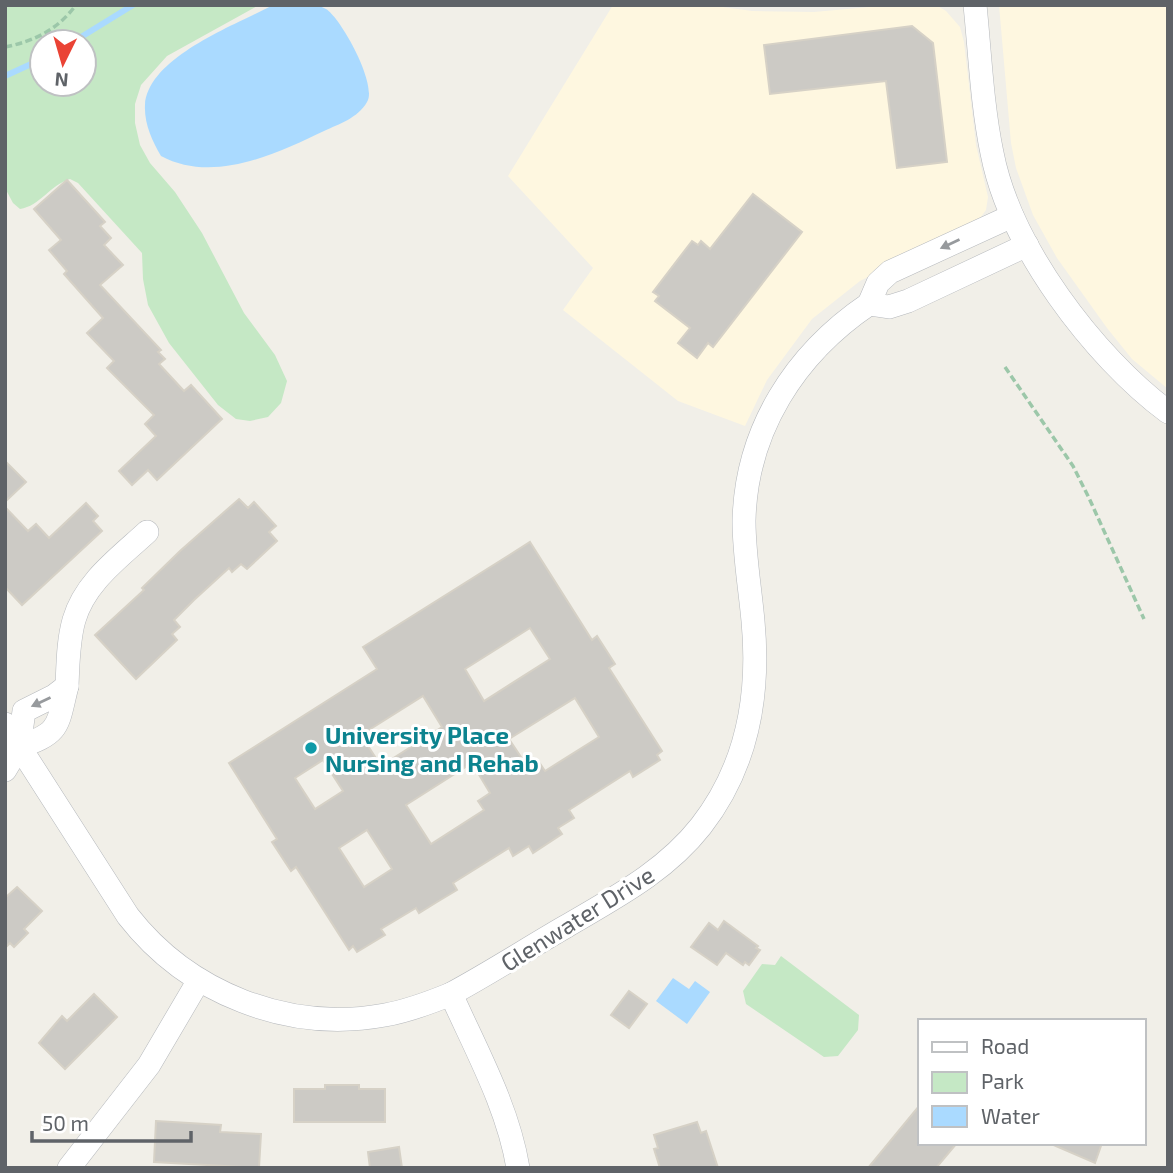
<svg xmlns="http://www.w3.org/2000/svg" width="1173" height="1173" viewBox="0 0 1173 1173" font-family="'Exo 2',sans-serif">
<rect width="100%" height="100%" fill="#f1efe8"/>
<g fill="#fef7e0">
<path d="M613 5H708L752 11 814 12 891 5H936L946 11 960 27 964 42 976 145 988 197 986 210 978 221 860 281 812 319 767 380 745 426 678 401 563 310 593 268 508 176Z"/>
<path d="M999 5H1168V389L1132 359 1107 328 1057 258 1033 215 1016 168 1011 143Z"/>
</g>
<g fill="#c5e8c5" fill-rule="evenodd">
<path d="M5 5H259L167 56 141 85 135 104V123L140 145 150 163 175 192 202 233 244 313 275 355 287 381 281 403 268 417 250 421 236 419 218 405 169 343 148 305 143 279 142 253 78 183 70 179C50 185 40 206 20 209L13 203 5 188ZM42 42H84V84H42Z"/>
<path d="M781 956 859 1015 858 1030 838 1056 824 1057 746 1004 743 991 762 964 775 965Z"/>
</g>
<g fill="#aadaff">
<path d="M273 5C288 5 313 1 326 9 341 18 378 85 367 102 358 118 339 124 324 131 276 154 213 184 161 156 152 141 144 123 145 105 148 57 236 25 273 5Z"/>
<path d="M673 978 689 989 695 981 710 992 687 1024 656 1001Z"/>
</g>
<g fill="none" stroke-linecap="round" stroke-linejoin="round">
<g stroke="#aadaff" stroke-width="6">
<path d="M73 42 133 5"/>
<path d="M5 76 42 59"/>
</g>
</g>
<g fill="#cccac5" stroke="#d6d1c6" stroke-width="2" fill-rule="evenodd">
<path d="M912 26 933 43 947 162 897 168 886 81 770 94 764 45Z"/>
<path d="M67 180 105 222 100 226 111 238 104 245 123 265 100 285 161 350 158 352 165 359 159 364 184 391 191 385 222 419 157 480 148 470 132 485 119 471 156 436 145 424 154 415 107 368 114 361 87 333 103 318 64 274 67 271 49 250 61 240 34 209Z"/>
<path d="M753 194 802 232 713 347 708 343 697 358 678 343 690 328 655 301 659 296 653 292 692 241 698 245 701 241 710 249Z"/>
<path d="M5 461 26 482 5 502Z"/>
<path d="M239 499 248 508 254 502 276 526 269 532 277 541 247 569 241 564 232 572 229 568 194 600 174 620 180 627 172 634 177 640 136 679 95 635 144 590 142 588 180 551Z"/>
<path d="M86 503 98 516 93 521 102 531 22 605 5 587V507L28 531 36 524 49 538Z"/>
<path d="M530 542 592 640 597 636 615 664 609 668 662 751 657 755 660 760 633 777 630 771 569 810 574 818 558 828 562 834 533 853 529 846 513 856 509 848 453 883 457 890 437 902 419 913 416 908 381 929 385 935 357 952 353 946 349 950 296 867 291 871 272 842 277 839 229 763 377 669 363 647ZM530 628 550 659 484 701 465 669ZM423 696 442 727 381 766 361 735ZM575 698 599 737 545 771 539 762 529 769 509 739ZM323 760 343 791 315 809 295 778ZM472 763 490 793 478 801 484 810 431 844 406 805ZM367 830 392 869 364 887 339 848Z"/>
<path d="M17 887 42 911 24 929 28 933 14 947 10 943 5 948V898Z"/>
<path d="M724 921 758 946 756 948 760 950 749 965 745 962 743 965 726 953 717 965 691 947 709 923 718 930Z"/>
<path d="M629 991 647 1004 629 1028 611 1015Z"/>
<path d="M94 994 117 1017 65 1069 39 1043 62 1016 67 1021Z"/>
<path d="M325 1085H359V1089H385V1122H294V1089H325Z"/>
<path d="M919 1106V1143H957L936 1168H868Z"/>
<path d="M156 1121 221 1125 220 1132 261 1134 259 1168 154 1162Z"/>
<path d="M697 1122 701 1133 706 1131 718 1168H660L654 1149 658 1148 654 1135Z"/>
<path d="M1049 1143H1102L1095 1163Z"/>
<path d="M399 1147 402 1168H370L368 1152Z"/>
</g>
<g fill="none" stroke-linecap="round" stroke-linejoin="round">
<defs>
<g id="minor">
<path d="M975 5C980 54 982 105 992 153 1010 246 1093 356 1168 412"/>
<path d="M1012 216 890 272 878 283 869 304 889 307 908 301 1027 245"/>
<path d="M67 686C68 664 68 641 74 620 85 582 119 558 147 532"/>
<path d="M5 724 128 916C188 993 288 1033 385 1015 408 1011 429 1003 451 994 490 973 527 949 565 927 614 898 665 872 701 826 747 767 760 695 753 621 750 588 744 554 744 521 746 430 795 354 869 304"/>
<path d="M5 770 19 747 24 711 54 696 67 686C57 726 61 733 19 747"/>
<path d="M451 994C476 1050 508 1107 518 1168"/>
<path d="M69 1168 149 1065 199 980"/>
</g>
</defs>
<use href="#minor" stroke="#b5b8bc" stroke-width="24"/>
<g stroke="#9cc7a9" stroke-width="3.5" stroke-dasharray="7 3.5" stroke-linecap="butt">
<path d="M5 47C35 41 57 30 76 5"/>
<path d="M1005 367 1073 466 1089 498 1144 619"/>
</g>
<use href="#minor" stroke="#fff" stroke-width="23"/>
</g>
<defs><path id="oneway-solid" d="M-6-.8H1V-3.2L6.5 0L1 3.2V.8H-6Z" transform="scale(1.75)"/></defs>
<g fill="#979a9d">
<use href="#oneway-solid" transform="translate(950 244) rotate(155)"/>
<use href="#oneway-solid" transform="translate(41 702) rotate(155)"/>
</g>
<circle fill="#0f9aa8" stroke="#fff" stroke-width="2.5" cx="311" cy="748" r="7"/>
<g text-anchor="middle" dominant-baseline="central" stroke-width="6" stroke-linejoin="round" paint-order="stroke">
<g font-size="24" font-weight="bold" fill="#0d838f" stroke="#fff" text-anchor="start">
<text x="325" y="734">University Place<tspan x="325" dy="28">Nursing and Rehab</tspan></text>
</g>
<g font-size="24" fill="#5f6368" stroke="#fff">
<text transform="translate(577 918) rotate(-32)">Glenwater Drive</text>
</g>
</g>
<rect width="1173" height="1173" fill="none" stroke="#5f6368" stroke-width="14"/>
<rect x="918" y="1019" width="228" height="126" fill="#ffffff" stroke="#bfc1c3" stroke-width="2"/>
<rect x="932" y="1042" width="35" height="10" fill="#ffffff" stroke="#bfc1c3" stroke-width="2"/>
<text x="981" y="1054" font-size="21" fill="#5f6368">Road</text>
<rect x="932" y="1072" width="35" height="21" fill="#c5e8c5" stroke="#bfc1c3" stroke-width="2"/>
<text x="981" y="1089" font-size="21" fill="#5f6368">Park</text>
<rect x="932" y="1106" width="35" height="21" fill="#aadaff" stroke="#bfc1c3" stroke-width="2"/>
<text x="981" y="1124" font-size="21" fill="#5f6368">Water</text>
<g transform="translate(63 63) rotate(185)"><circle r="33" fill="#ffffff" stroke="#bfc1c3" stroke-width="2"/>
<path d="M0-5L12 26L0 18L-12 26Z" fill="#ea4335"/>
<text y="-10" font-size="19" font-weight="bold" text-anchor="middle" fill="#5f6368">N</text>
</g>
<path d="M32 1131v10h159v-10" fill="none" stroke="#5f6368" stroke-width="3.5"/>
<text x="42" y="1131" font-size="21" fill="#5f6368" stroke="#ffffff" stroke-width="5" paint-order="stroke">50 m</text>
</svg>
